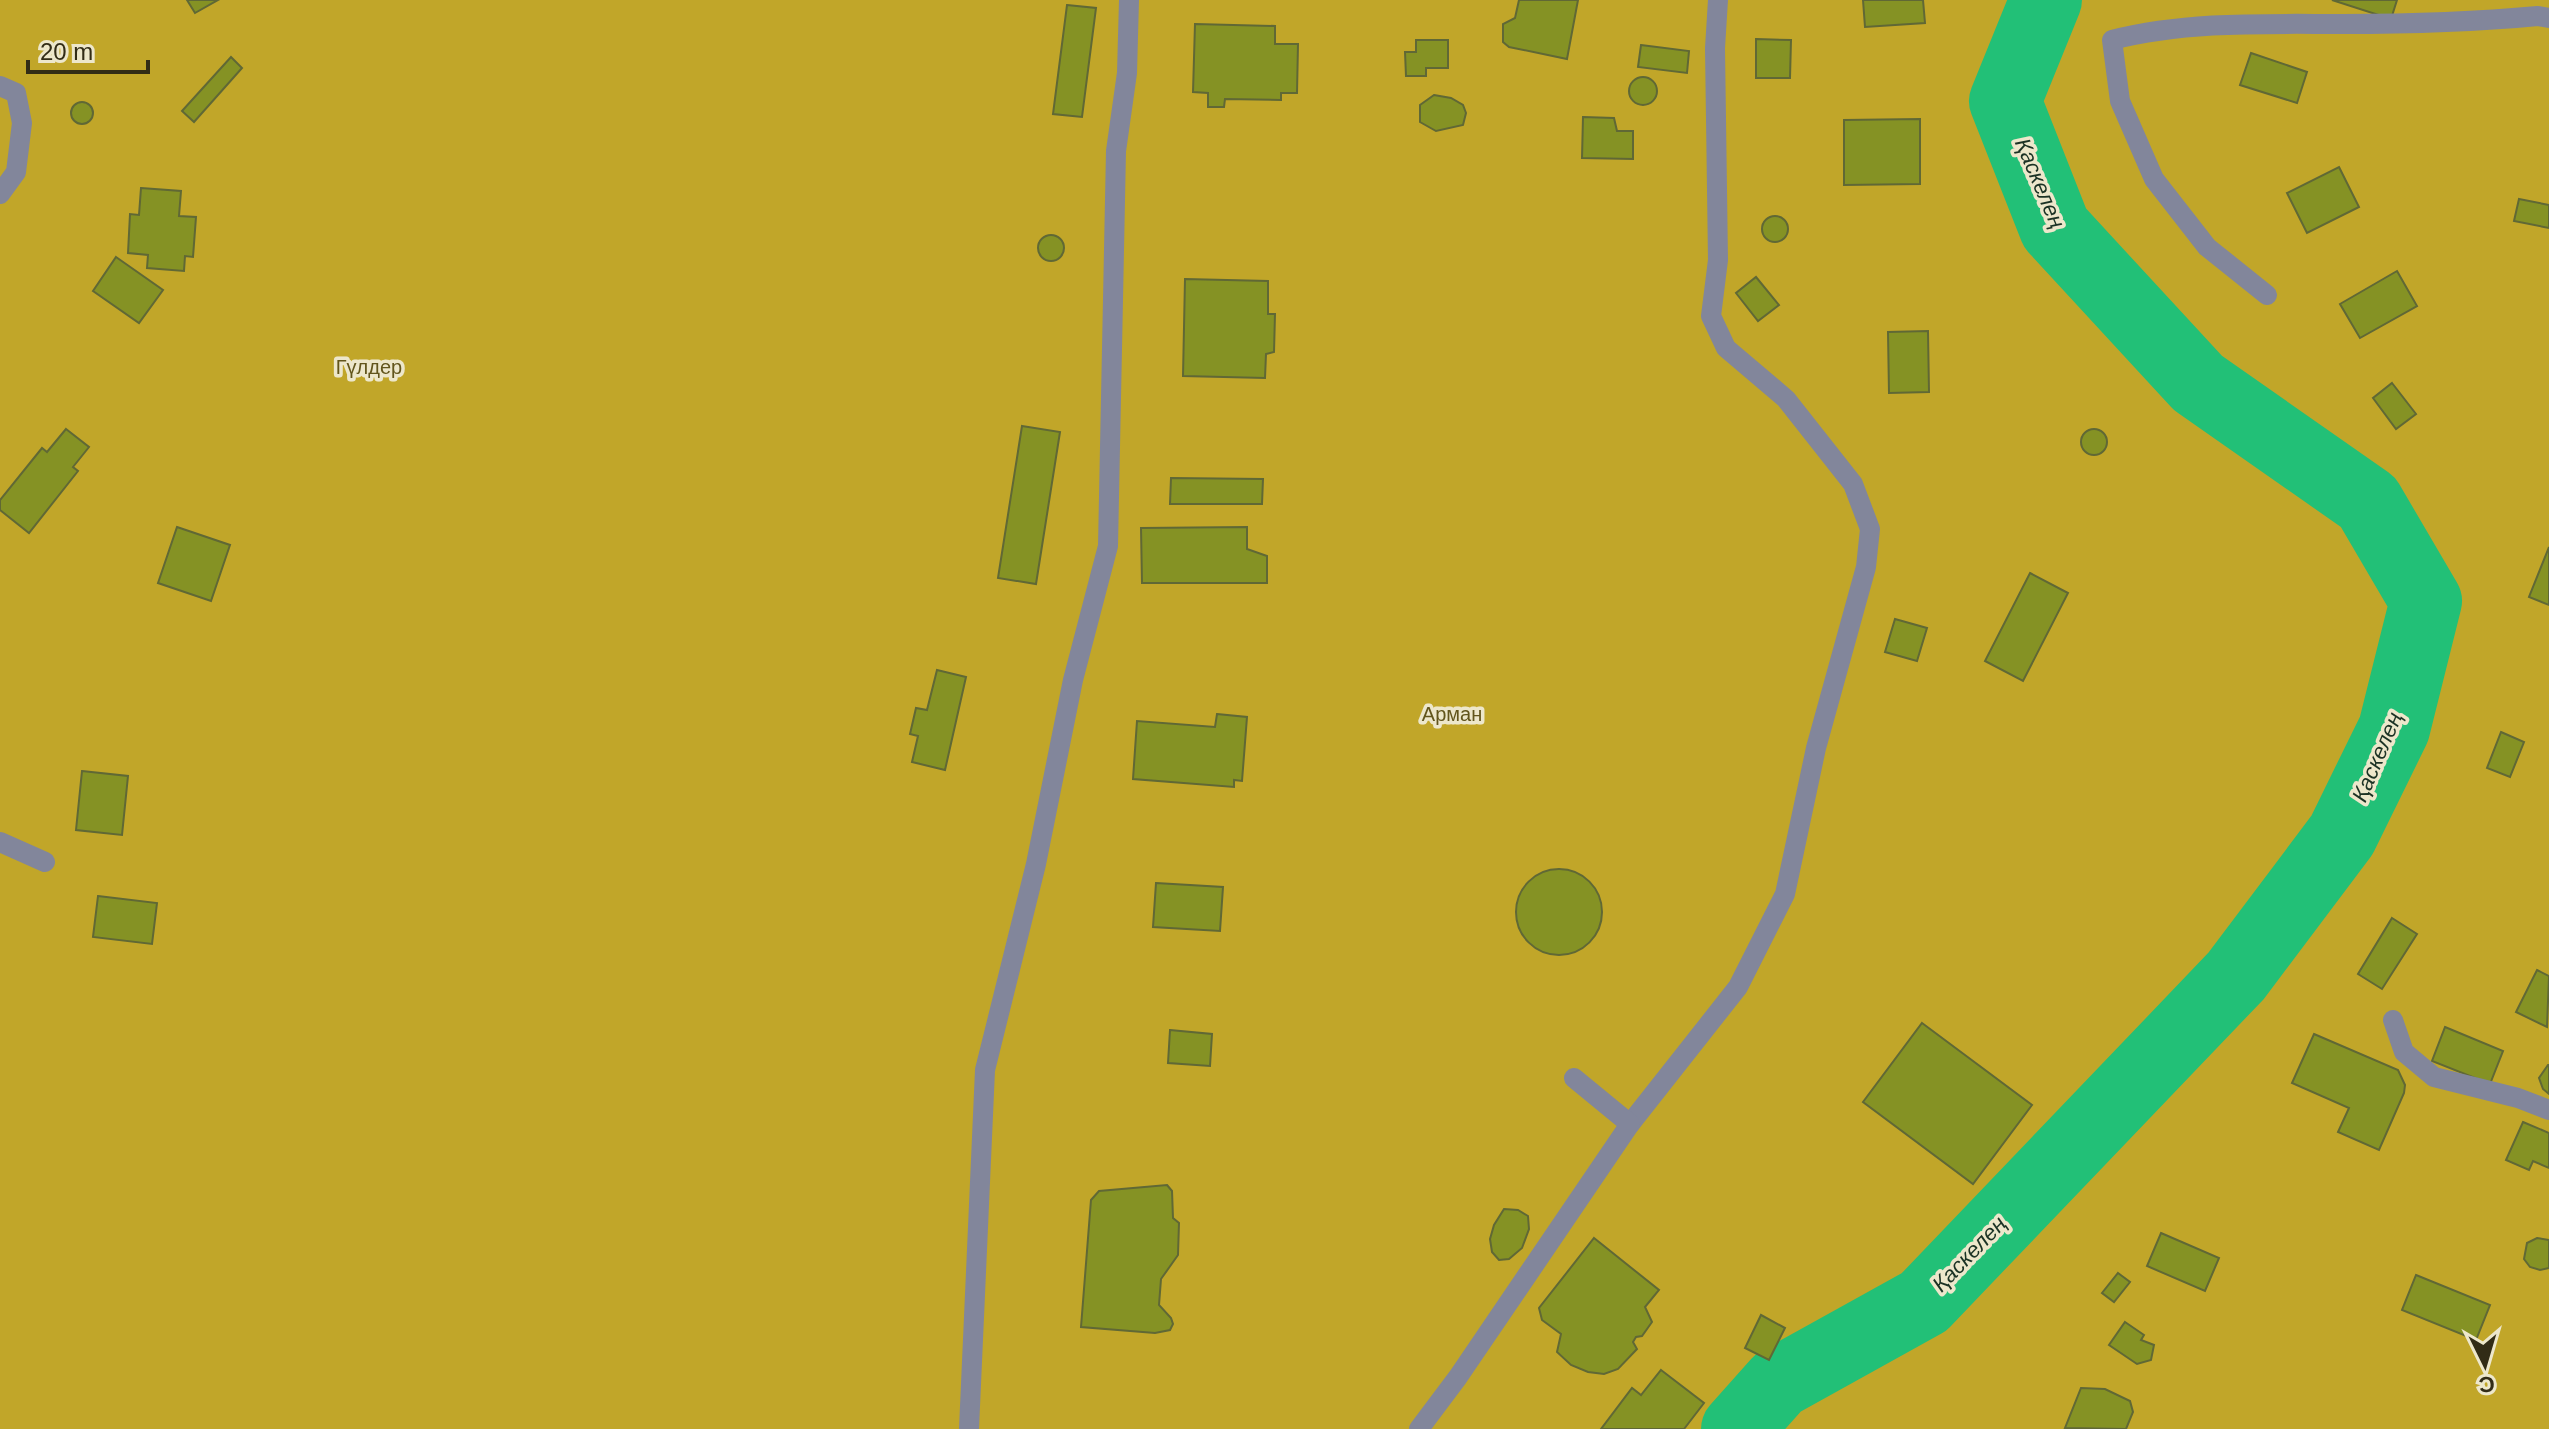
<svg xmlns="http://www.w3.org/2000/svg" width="2549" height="1429" viewBox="0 0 2549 1429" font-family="Arial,sans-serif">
<rect width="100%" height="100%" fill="#d3c690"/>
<rect fill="#c1a629" x="0" y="0" width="2549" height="1429"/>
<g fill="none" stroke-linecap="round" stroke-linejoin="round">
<path stroke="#22c077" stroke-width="72" d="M1737 1429 1778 1383 1924 1302 2236 976 2342 835 2394 729 2426 601 2368 502 2198 383 2055 228 2005 101 2046 0"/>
</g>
<g fill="#859224" stroke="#606835" stroke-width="2">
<path d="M187 0H218L195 13Z"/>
<path d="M1519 0H1578L1567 59 1509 47 1503 42V24L1515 18Z"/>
<path d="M1863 0H1923L1925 23 1865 27Z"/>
<path d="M2332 0H2397L2391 19Z"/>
<path d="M1067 5 1096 8 1082 117 1053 114Z"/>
<path d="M1195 24 1275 26V44H1298L1297 93H1281V100L1225 99 1224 107H1208V93L1193 92Z"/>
<path d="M1756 39 1791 40 1790 78H1756Z"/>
<path d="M1416 40H1448V68H1426V76H1406L1405 52H1416Z"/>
<path d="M1641 45 1689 51 1687 73 1638 67Z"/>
<path d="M2251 53 2307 72 2297 103 2240 85Z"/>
<path d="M231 57 242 68 194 122 182 111Z"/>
<circle cx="1643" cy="91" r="14"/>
<path d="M1434 95 1451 98 1463 105 1466 113 1463 125 1436 131 1420 122V105Z"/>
<circle cx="82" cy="113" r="11"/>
<path d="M1583 117 1614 118 1617 131H1633V159L1582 158Z"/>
<path d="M1920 119V184L1844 185V120Z"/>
<path d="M2339 167 2359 207 2307 233 2287 193Z"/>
<path d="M141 188 181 191 179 216 196 217 193 257 185 256 184 271 147 268 148 255 128 253 130 214 139 215Z"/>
<path d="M2519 199 2549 205V228L2514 221Z"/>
<circle cx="1775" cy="229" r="13"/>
<circle cx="1051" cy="248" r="13"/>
<path d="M116 257 163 290 139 323 93 291Z"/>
<path d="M2397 271 2417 306 2360 338 2340 304Z"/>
<path d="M1756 277 1779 305 1758 321 1736 293Z"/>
<path d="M1185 279 1268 281V314H1275L1274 352 1266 354 1265 378 1183 376Z"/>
<path d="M1928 331 1929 392 1889 393 1888 332Z"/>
<path d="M2392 383 2416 414 2396 429 2373 398Z"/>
<path d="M1022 426 1060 432 1036 584 998 578Z"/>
<circle cx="2094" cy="442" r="13"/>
<path d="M66 429 89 447 73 467 78 471 29 533 0 510V500L42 448 47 452Z"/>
<path d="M1171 478 1263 479 1262 504H1170Z"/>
<path d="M177 527 230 545 211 601 158 583Z"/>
<path d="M1247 527V549L1267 556V583H1142L1141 528Z"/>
<path d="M2549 547V605L2529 597Z"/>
<path d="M2030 573 2068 593 2023 681 1985 661Z"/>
<path d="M1895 619 1927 628 1917 661 1885 652Z"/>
<path d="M937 670 966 677 945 770 912 762 918 736 910 734 916 708 927 710Z"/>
<path d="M1217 714 1247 717 1242 781 1234 780V787L1133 779 1137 721 1215 727Z"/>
<path d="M2501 732 2524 742 2510 777 2487 768Z"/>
<path d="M82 771 128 776 122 835 76 830Z"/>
<circle cx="1559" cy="912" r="43"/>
<path d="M1156 883 1223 887 1220 931 1153 927Z"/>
<path d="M98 896 157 903 152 944 93 937Z"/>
<path d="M2392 918 2417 934 2382 989 2358 974Z"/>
<path d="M2537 970 2549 976 2547 1027 2516 1012Z"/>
<path d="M1922 1023 2032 1105 1973 1184 1863 1102Z"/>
<path d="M2445 1027 2503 1051 2490 1084 2432 1061Z"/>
<path d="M1170 1030 1212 1034 1210 1066 1168 1063Z"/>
<path d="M2314 1034 2398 1070 2405 1085 2404 1093 2379 1150 2338 1132 2349 1108 2292 1083Z"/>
<path d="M2548 1065H2549V1094L2543 1089 2539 1078Z"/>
<path d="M2523 1122 2549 1133V1168L2533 1161 2529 1170 2506 1160Z"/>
<path d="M1167 1185 1172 1191 1173 1218 1179 1223 1178 1255 1161 1279 1159 1305 1171 1318 1173 1324 1170 1330 1155 1333 1081 1327 1091 1200 1099 1191Z"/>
<path d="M1504 1209 1518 1210 1528 1216 1529 1229 1522 1248 1509 1259 1499 1260 1492 1252 1490 1239 1494 1225Z"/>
<path d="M2161 1233 2219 1258 2205 1291 2147 1266Z"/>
<path d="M1594 1238 1659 1290 1645 1307 1652 1322 1642 1336 1636 1337 1633 1342 1637 1349 1618 1369 1604 1374 1588 1372 1571 1365 1557 1352 1561 1334 1542 1320 1539 1308Z"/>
<path d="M2537 1238 2549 1240V1268L2540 1270 2530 1267 2524 1259 2527 1243Z"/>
<path d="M2118 1273 2130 1282 2114 1302 2102 1293Z"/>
<path d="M2416 1275 2490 1305 2476 1340 2402 1310Z"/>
<path d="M1761 1315 1785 1328 1769 1360 1745 1348Z"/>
<path d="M2125 1322 2144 1335 2141 1340 2154 1345 2151 1360 2137 1364 2109 1345Z"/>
<path d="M1661 1370 1704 1403 1684 1429H1601L1632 1388 1641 1395Z"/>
<path d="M2081 1388 2105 1389 2130 1401 2133 1412 2126 1429 2065 1428Z"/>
</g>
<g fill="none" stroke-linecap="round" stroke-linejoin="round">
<g stroke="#82869b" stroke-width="20">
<path d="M0 86 16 93 22 123 16 172 0 194"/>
<path d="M2267 295 2207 247 2154 179 2120 101 2112 40C2187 21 2265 24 2343 24 2408 24 2473 22 2538 16L2549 18"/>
<path d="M0 842 45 862"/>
<path d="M2393 1020 2404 1052 2434 1077 2518 1098 2549 1110"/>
<path d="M1630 1124 1738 987 1785 894 1816 748 1866 567 1870 529 1853 484 1786 399 1726 348 1711 316 1718 260 1715 48 1718 0"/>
<path d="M969 1429 985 1070 1036 864 1073 680 1108 546 1116 151 1127 73 1129 0"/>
<path d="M1419 1429 1458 1377 1630 1124 1574 1078"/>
</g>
</g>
<g text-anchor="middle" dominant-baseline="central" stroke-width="7" stroke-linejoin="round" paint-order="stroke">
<g font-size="20" fill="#62551c" stroke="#ede7cb">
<text x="369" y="367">Гүлдер</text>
<text x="1452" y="714">Арман</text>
</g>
<g font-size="22" font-style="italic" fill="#1b3224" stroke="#ede7cb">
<text transform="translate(2040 183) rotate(67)">Қаскелең</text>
<text transform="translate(2377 757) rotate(-67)">Қаскелең</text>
<text transform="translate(1969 1254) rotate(-46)">Қаскелең</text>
</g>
</g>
<g transform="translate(2485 1365) rotate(175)" stroke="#ede7cb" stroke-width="6" paint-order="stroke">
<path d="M0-6L14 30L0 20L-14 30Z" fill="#322c16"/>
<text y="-12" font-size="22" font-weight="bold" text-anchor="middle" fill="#322c16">С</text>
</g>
<path d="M28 60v12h120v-12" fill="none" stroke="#322c16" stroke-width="4"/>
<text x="40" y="60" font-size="24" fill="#322c16" stroke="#ede7cb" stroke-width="6" paint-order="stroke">20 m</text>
</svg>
